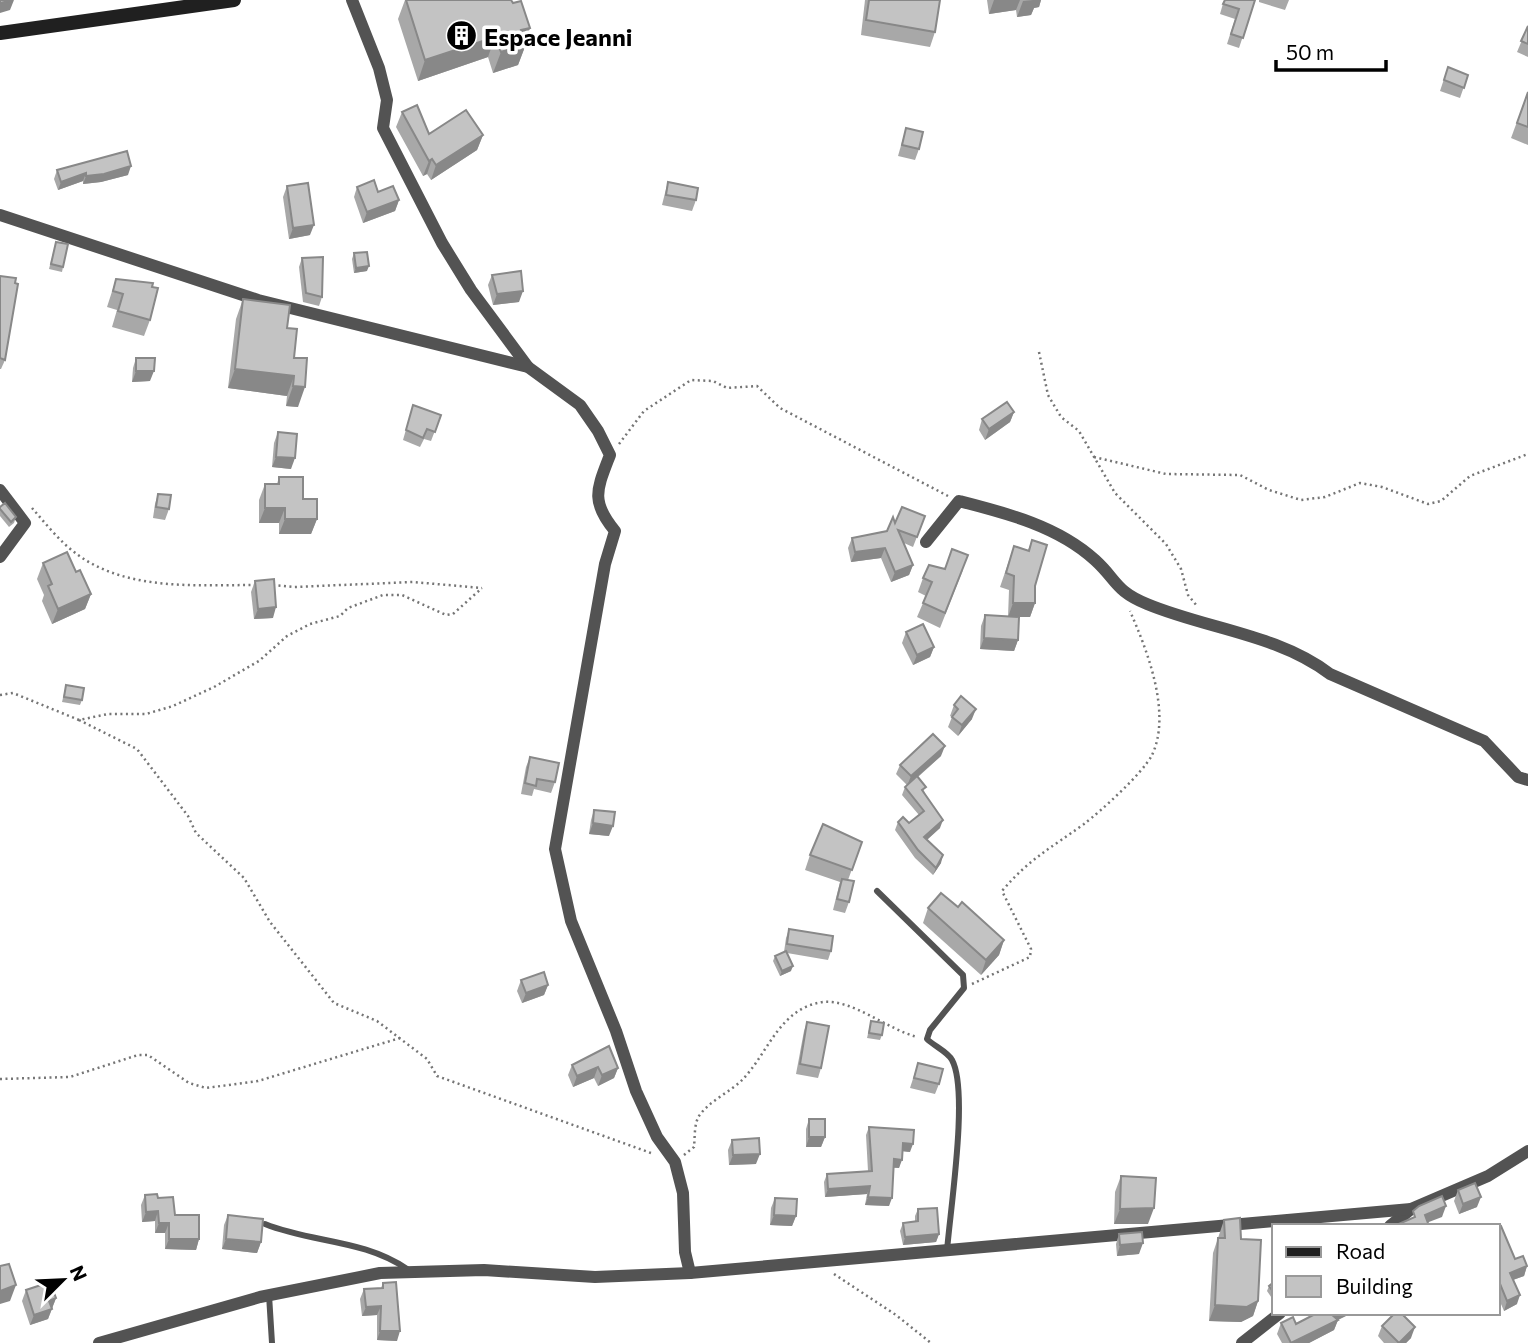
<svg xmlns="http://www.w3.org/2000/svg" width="1528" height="1343" viewBox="0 0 1528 1343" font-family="Commissioner,sans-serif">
<rect width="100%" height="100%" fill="#fff"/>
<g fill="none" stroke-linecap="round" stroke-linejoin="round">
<g stroke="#757575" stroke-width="2.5" stroke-dasharray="2 3.5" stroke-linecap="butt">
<path d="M1039 352 1048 395 1061 417 1079 431 1115 493 1166 544 1181 569 1188 595 1197 606"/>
<path d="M619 444 644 411 691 380 713 381 727 388 757 386 780 408 948 496"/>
<path d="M1094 457 1166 474 1240 475 1269 490 1301 500 1325 497 1360 483 1382 487 1428 504 1441 501 1470 476 1528 454"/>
<path d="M32 508C46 524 61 543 78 555 128 591 196 585 255 585"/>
<path d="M273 585 294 587 413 582 482 588"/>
<path d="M0 695 13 693 79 720 108 714H146L173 706 214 687 259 661 287 636 310 624 340 616 348 608 383 595H402L446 615 453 614 482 588"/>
<path d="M79 720 137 749 188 816 196 833 244 878 270 922 334 1003 377 1021 427 1059 437 1076 651 1153"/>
<path d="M972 984 1030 957 1031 949 1002 891C1029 859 1051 848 1084 824 1101 811 1143 773 1152 755 1172 713 1147 650 1130 611"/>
<path d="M0 1079 70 1077 138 1055H148L189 1083 206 1088 258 1081 400 1038"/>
<path d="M684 1155 694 1147C695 1137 694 1124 699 1116 710 1100 731 1092 744 1078 769 1051 780 1008 823 1002 852 999 887 1029 917 1037"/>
<path d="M834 1274 896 1315 931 1343"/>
</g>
<g stroke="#535353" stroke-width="6">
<path d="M877 891 963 975 964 988 930 1030 927 1039C934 1046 948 1052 952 1060 969 1091 950 1211 947 1251"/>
<path d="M265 1224C312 1243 363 1239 407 1269"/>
<path d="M269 1295 272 1343"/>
</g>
<g stroke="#535353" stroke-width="12">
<path d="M352 0 379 68 387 100 383 128 442 243 471 290 528 367"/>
<path d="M0 215 258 300 528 367 580 405 598 431 610 455C597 489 590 501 615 531L605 564 555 849 571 921 616 1031 636 1091 657 1137 675 1162 683 1193 685 1252 690 1273"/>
<path d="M0 490 25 523 0 557"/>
<path d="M926 542 959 501C1006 513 1058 526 1095 560 1117 580 1115 591 1147 604 1207 629 1277 634 1330 674L1484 741 1518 777 1528 780"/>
<path d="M1390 1226 1411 1209"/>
<path d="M99 1343 260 1297 380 1273 484 1270 595 1277 690 1273 1411 1209 1488 1176 1528 1151"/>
<path d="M1242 1343 1280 1313"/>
</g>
<path stroke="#202020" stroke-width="14" d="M0 33 234 0"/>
</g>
<g fill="#a8a8a8">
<path d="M405 0H511L513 3 530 28 525 41 526 44 518 65 493 73 488 57 418 81 398 19Z"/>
<path d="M865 0H940L935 32 930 47 861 35Z"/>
<path d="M987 0H1041L1039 7 1034 8 1031 15 1017 17 1016 10 989 14Z"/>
<path d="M1224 0H1255L1239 48 1227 44 1235 19 1220 14Z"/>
<path d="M1259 0H1289L1285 10 1259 2Z"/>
<path d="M1528 26V57L1517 52Z"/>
<path d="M1448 67 1468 75 1460 98 1440 91Z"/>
<path d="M1528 92V145L1511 138Z"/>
<path d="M402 112 429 134 483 135 477 150 431 180 427 174 423 176 396 127Z"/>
<path d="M906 128 919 149 915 160 898 156Z"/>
<path d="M57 170 128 175 101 182 83 184V181L58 190 54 179Z"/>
<path d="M668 182 696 200 692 211 662 205 665 193Z"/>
<path d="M287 186 310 235 289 239 283 197Z"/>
<path d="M357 187 378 192 399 200 395 211 363 223 354 197Z"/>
<path d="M56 242 63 267 62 272 49 269Z"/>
<path d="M354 253 367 271 354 273 352 259Z"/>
<path d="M302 258 322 297 319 306 303 302 299 267Z"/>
<path d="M492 275 519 302 493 305 488 285Z"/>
<path d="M0 276 5 360 1 369H0Z"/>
<path d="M116 279 152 287 150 320 144 336 112 327 117 310 107 307Z"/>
<path d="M243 299 287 328 294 358 298 407 286 406 287 396 228 388 236 319Z"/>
<path d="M136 358 150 381 132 382 133 368Z"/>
<path d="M413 405 441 415 431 441 424 439 420 447 403 440Z"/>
<path d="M1014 412 1010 422 985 440 979 430 982 419Z"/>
<path d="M278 432 291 469 272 467 274 443Z"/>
<path d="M279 477 303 499 317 519 311 534H279V523H259V500L265 484H277Z"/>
<path d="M158 494 169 509 165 520 153 518 155 504Z"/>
<path d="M0 507 16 517 14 523 9 527 0 516Z"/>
<path d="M925 516 913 547 904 543 913 565 909 575 891 582 881 558 851 562 848 548 852 538 887 531 895 523Z"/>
<path d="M1032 540 1035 603 1030 617H1019L1018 640 1014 651 980 649 981 626 985 615 1008 617 1009 590 1000 587 1014 546 1028 550Z"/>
<path d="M43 563 76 572 91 594 85 609 52 624 42 601 44 595 37 579Z"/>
<path d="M945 569 963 570 940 628 917 617 926 596 918 592 923 578Z"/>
<path d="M255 581 273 618 254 619 251 592Z"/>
<path d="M906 632 934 647 930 657 913 665 902 643Z"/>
<path d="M66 685 82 700 80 705 62 702Z"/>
<path d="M954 705 972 719 958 736 948 727 952 717 950 716Z"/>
<path d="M941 756 918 777 940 828 927 840 941 863 933 875 915 858 895 830 898 822 909 823 919 815 902 795 905 787 907 785 896 774 900 765Z"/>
<path d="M530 757 555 782 551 793 534 789 532 796 521 794 526 767Z"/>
<path d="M594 810 609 836 589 834 591 820Z"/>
<path d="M862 842 848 880 849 902 845 913 833 910 840 882 805 870 810 855Z"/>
<path d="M958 907 1004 940 999 955 981 975 923 923 928 908Z"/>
<path d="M789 929 831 951 828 960 787 953 791 971 780 976 773 961 775 956 784 952 786 938Z"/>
<path d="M521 980 548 985 544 995 522 1003 517 991Z"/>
<path d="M871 1021 882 1035 880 1040 867 1038Z"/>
<path d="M807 1022 821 1068 818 1078 796 1074 804 1031Z"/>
<path d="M918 1063 939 1084 935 1094 910 1088Z"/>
<path d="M572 1065 618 1068 614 1078 598 1086 594 1078 573 1087 568 1075Z"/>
<path d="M809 1119 825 1137 821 1147H806V1129Z"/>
<path d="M869 1127 910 1152 903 1151 899 1168H894L889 1206 865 1205 867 1194 825 1197 824 1182 827 1174 868 1171 866 1135Z"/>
<path d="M732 1140 756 1164 729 1165 728 1150Z"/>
<path d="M1121 1176 1148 1224H1114L1115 1192Z"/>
<path d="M1458 1190 1477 1207 1459 1214 1454 1201Z"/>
<path d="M145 1195 158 1198 199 1239 196 1250 165 1249V1233H155V1221L142 1222 141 1205Z"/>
<path d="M775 1198 796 1216 792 1226 770 1225 771 1208Z"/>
<path d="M918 1209 939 1234 936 1242 903 1245 900 1231 903 1223 915 1221V1216Z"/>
<path d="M228 1215 261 1242 257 1253 222 1249 224 1225Z"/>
<path d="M1224 1220 1241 1239 1258 1301 1253 1316 1241 1322 1209 1321 1213 1253Z"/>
<path d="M1498 1227 1515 1259 1527 1266 1524 1276 1513 1280 1517 1304 1504 1311 1498 1297Z"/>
<path d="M1119 1234 1139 1254 1117 1256 1116 1244Z"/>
<path d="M1274 1282V1301L1267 1291 1269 1286Z"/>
<path d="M383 1283 397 1341 377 1340V1315L362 1316 360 1299 364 1289 381 1288Z"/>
<path d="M26 1290 56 1298 48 1319 30 1325 22 1301Z"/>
<path d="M1315 1313H1352L1338 1320 1334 1330 1309 1343H1282L1277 1334 1281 1323 1296 1324Z"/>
<path d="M1382 1326 1411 1338 1406 1343H1384L1378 1336Z"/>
</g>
<g fill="#888">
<path d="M14 0 10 10 0 13V3Z"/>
<path d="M994 0H1020L1016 10 989 14Z"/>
<path d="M1033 0H1041L1039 7 1034 8 1031 15 1017 17 1023 1Z"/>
<path d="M530 28 523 45 526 44 518 65 493 73 501 52 521 30Z"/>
<path d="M495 37 488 57 418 81 425 60Z"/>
<path d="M483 135 477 150 431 180 436 165Z"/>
<path d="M432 159 427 174 423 176 429 161Z"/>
<path d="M131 166 128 175 101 182 83 184 86 176Z"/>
<path d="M86 173 83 181 58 190 61 182Z"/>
<path d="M399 200 395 211 363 223 367 212Z"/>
<path d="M314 225 310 235 289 239 293 228Z"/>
<path d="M369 266 367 271 354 273 356 268Z"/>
<path d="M523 291 519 302 493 305 497 294Z"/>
<path d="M235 369 294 376 287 396 228 388Z"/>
<path d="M136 371H154L150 381 132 382Z"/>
<path d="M293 386 305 387 298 407 286 406Z"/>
<path d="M1014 412 1010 422 985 440 989 429Z"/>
<path d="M276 457 295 458 291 469 272 467Z"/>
<path d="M265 508H285L279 523H259Z"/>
<path d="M285 519H317L311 534H279Z"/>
<path d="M885 548 881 558 851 562 855 552Z"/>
<path d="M913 565 909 575 891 582 895 572Z"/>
<path d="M91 594 85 609 52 624 58 609Z"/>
<path d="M1013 603H1035L1030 617H1008Z"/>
<path d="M276 607 273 618 254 619 258 609Z"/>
<path d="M984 638 1018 640 1014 651 980 649Z"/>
<path d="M934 647 930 657 913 665 917 655Z"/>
<path d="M976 709 972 719 958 736 962 725Z"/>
<path d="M945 746 941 756 907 786 911 776Z"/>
<path d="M943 820 940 828 921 845 924 837Z"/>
<path d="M593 823 613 826 609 836 589 834Z"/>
<path d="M943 855 941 863 933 875 936 868Z"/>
<path d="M1004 940 999 955 981 975 986 960Z"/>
<path d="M793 966 791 971 780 976 782 971Z"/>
<path d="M548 985 544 995 522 1003 526 993Z"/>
<path d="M598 1067 594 1078 573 1087 577 1076Z"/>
<path d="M618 1068 614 1078 598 1086 602 1075Z"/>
<path d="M809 1137H825L821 1147H806Z"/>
<path d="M903 1143 913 1144 910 1152 900 1151Z"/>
<path d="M760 1154 756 1164 729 1165 733 1155Z"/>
<path d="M894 1159 902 1160 899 1168 891 1167Z"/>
<path d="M870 1186 867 1194 825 1197 828 1189Z"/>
<path d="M868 1197 892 1198 889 1206 865 1205Z"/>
<path d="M1481 1197 1477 1207 1459 1214 1463 1204Z"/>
<path d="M1446 1206 1442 1217 1421 1225 1425 1215Z"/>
<path d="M1154 1208 1148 1224H1114L1120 1209Z"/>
<path d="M158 1211 155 1221 142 1222 146 1212Z"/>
<path d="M774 1215 796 1216 792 1226 770 1225Z"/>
<path d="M159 1223H169L165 1233H155Z"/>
<path d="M939 1234 936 1242 903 1245 905 1237Z"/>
<path d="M169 1239H199L196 1250 165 1249Z"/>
<path d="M226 1239 261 1242 257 1253 222 1249Z"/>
<path d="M1143 1243 1139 1254 1117 1256 1120 1245Z"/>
<path d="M1527 1266 1524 1276 1507 1282 1510 1273Z"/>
<path d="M16 1285 10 1301 0 1304V1291Z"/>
<path d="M1520 1295 1517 1304 1504 1311 1507 1301Z"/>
<path d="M56 1298 48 1319 30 1325 34 1315 49 1301Z"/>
<path d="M1258 1301 1253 1316 1241 1322 1209 1321 1215 1305Z"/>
<path d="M381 1306 377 1315 362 1316 366 1307Z"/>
<path d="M1333 1313H1352L1327 1325 1331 1314Z"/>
<path d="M1338 1320 1334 1330 1309 1343H1292Z"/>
<path d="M1415 1327 1411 1338 1406 1343H1399Z"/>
<path d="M380 1331H400L397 1341 377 1340Z"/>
</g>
<g fill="#c3c3c3" stroke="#888" stroke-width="2">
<path d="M0 0H13L0 3Z"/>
<path d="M406 0H511L513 3 521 1 530 28 521 30 526 44 501 52 495 37 425 60Z"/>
<path d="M869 0H940L935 32 866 20Z"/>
<path d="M1225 0H1255L1243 38 1231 34 1239 9 1223 4Z"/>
<path d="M1528 26V44L1521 41Z"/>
<path d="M1448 67 1468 75 1464 88 1444 80Z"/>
<path d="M1528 92V127L1517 123Z"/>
<path d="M417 105 429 134 466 110 483 135 436 165 432 159 429 161 402 112Z"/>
<path d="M906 128 923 132 919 149 902 145Z"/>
<path d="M127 151 131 166 104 174 86 176V173L61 182 57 170Z"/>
<path d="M374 180 378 192 393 186 399 200 367 212 357 187Z"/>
<path d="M668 182 698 188 696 200 666 195Z"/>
<path d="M308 183 314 225 293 228 287 186Z"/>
<path d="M56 242 68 244 63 267 51 264Z"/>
<path d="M367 252 369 266 356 268 354 253Z"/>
<path d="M323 257 322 297 306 293 302 258Z"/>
<path d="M521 271 523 291 497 294 492 275Z"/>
<path d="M0 276 16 278 15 283 18 284 5 360 0 358Z"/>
<path d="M116 279 153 283 152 287 158 288 150 320 118 311 123 294 113 291Z"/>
<path d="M243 299 290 305 287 328 297 329 294 358H307L305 387 293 386 294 376 235 369Z"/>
<path d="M136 358H155L154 371H136Z"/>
<path d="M1007 402 1014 412 989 429 982 419Z"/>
<path d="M413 405 441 415 435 432 427 429 423 438 406 430Z"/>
<path d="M278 432 297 434 295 458 276 457Z"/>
<path d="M279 477H303V499H317V519H285V508H265V484H279Z"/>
<path d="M158 494 171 495 169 509 156 507Z"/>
<path d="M5 503 16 517 11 522 0 509V507Z"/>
<path d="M902 507 925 516 917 537 898 530 913 565 895 572 885 548 855 552 852 538 887 531 893 517 895 523Z"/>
<path d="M1032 540 1047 545 1035 586V603H1013L1014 576 1006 573 1014 546 1029 551Z"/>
<path d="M952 549 968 555 945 613 923 603 932 582 923 578 929 565 945 569Z"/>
<path d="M67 552 76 572 80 570 91 594 58 609 48 586 52 584 43 563Z"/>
<path d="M274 579 276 607 258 609 255 581Z"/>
<path d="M985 615 1019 617 1018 640 984 638Z"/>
<path d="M923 624 934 647 917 655 906 632Z"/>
<path d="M66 685 84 688 82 700 64 697Z"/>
<path d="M961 696 976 709 962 725 952 717 958 709 954 705Z"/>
<path d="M933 734 945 746 911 776 900 765Z"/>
<path d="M530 757 559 763 555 782 537 779 536 786 525 783Z"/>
<path d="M917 776 926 787 922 790 943 820 924 837 943 855 936 868 918 850 898 822 903 817 909 823 924 811 905 787Z"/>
<path d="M594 810 615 812 613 826 593 823Z"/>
<path d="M823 824 862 842 852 870 810 855Z"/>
<path d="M842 879 854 881 849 902 837 899Z"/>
<path d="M941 893 958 907 962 902 1004 940 986 960 928 908Z"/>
<path d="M789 929 833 936 831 951 787 944Z"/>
<path d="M786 951 793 966 782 971 775 956Z"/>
<path d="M544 972 548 985 526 993 521 980Z"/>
<path d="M871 1021 884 1023 882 1035 869 1033Z"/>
<path d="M807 1022 829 1026 821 1068 800 1064Z"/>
<path d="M609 1046 618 1068 602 1075 598 1067 577 1076 572 1065Z"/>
<path d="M918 1063 943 1069 939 1084 914 1078Z"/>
<rect x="809" y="1119" width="16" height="18"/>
<path d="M869 1127 914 1130 913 1144 903 1143 902 1160 894 1159 892 1198 868 1197 870 1186 828 1189 827 1174 872 1171Z"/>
<path d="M759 1138 760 1154 733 1155 732 1140Z"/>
<path d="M1121 1176 1156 1178 1154 1208 1120 1209Z"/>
<path d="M1475 1183 1481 1197 1463 1204 1458 1190Z"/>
<path d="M157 1194 158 1198 173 1197 175 1215H199V1239H169V1223H159L158 1211 146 1212 145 1195Z"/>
<path d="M1442 1196 1446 1206 1425 1215 1429 1226H1394L1415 1217 1413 1211 1419 1206Z"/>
<path d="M775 1198 797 1199 796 1216 774 1215Z"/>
<path d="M937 1208 939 1234 905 1237 903 1223 918 1221V1209Z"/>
<path d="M228 1215 263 1219 261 1242 226 1239Z"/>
<path d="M1240 1218 1241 1239 1261 1240 1258 1301 1247 1307 1215 1305 1218 1238H1225L1224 1220Z"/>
<path d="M1501 1226 1515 1259 1523 1256 1527 1266 1510 1273 1520 1295 1507 1301 1498 1279V1227Z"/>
<path d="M1142 1232 1143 1243 1120 1245 1119 1234Z"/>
<path d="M9 1264 16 1285 0 1291V1265V1266Z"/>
<path d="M50 1282 56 1298 49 1301 52 1309 34 1315 26 1290Z"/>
<path d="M396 1282 400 1331H380L381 1306 366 1307 364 1289 383 1288V1283Z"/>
<path d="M1274 1282V1293L1269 1286Z"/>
<path d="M1317 1313H1333L1331 1314 1338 1320 1291 1343 1281 1323 1293 1317 1296 1324Z"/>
<path d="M1395 1313H1401L1415 1327 1399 1343 1382 1326Z"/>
</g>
<defs>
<symbol id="building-disc" viewBox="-11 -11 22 22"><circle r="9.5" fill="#000" stroke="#fff"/><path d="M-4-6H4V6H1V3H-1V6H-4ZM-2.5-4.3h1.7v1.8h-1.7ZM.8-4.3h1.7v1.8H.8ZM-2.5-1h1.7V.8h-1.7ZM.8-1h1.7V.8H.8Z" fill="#fff"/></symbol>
</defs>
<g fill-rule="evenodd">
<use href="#building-disc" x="444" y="18" width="35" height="35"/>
</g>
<g text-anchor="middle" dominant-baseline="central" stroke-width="7" stroke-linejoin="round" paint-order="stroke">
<g font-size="24" font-weight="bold" fill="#000" stroke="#fff" text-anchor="start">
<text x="484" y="36">Espace Jeanni</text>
</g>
</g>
<rect x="1272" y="1224" width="228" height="91" fill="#ffffff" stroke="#999999" stroke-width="2"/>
<rect x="1286" y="1247" width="35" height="10" fill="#202020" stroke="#999999" stroke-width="2"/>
<text x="1336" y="1259" font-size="21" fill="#000000">Road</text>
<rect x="1286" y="1276" width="35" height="21" fill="#c3c3c3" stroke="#999999" stroke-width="2"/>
<text x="1336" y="1294" font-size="21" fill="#000000">Building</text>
<g transform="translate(63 1280) rotate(66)" stroke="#ffffff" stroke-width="5" paint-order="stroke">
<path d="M0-5L12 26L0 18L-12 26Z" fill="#000000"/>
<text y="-10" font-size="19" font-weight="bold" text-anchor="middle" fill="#000000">N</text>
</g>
<path d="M1276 60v10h110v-10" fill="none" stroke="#000000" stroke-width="3.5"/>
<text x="1286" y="60" font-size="21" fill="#000000" stroke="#ffffff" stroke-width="5" paint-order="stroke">50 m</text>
</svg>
